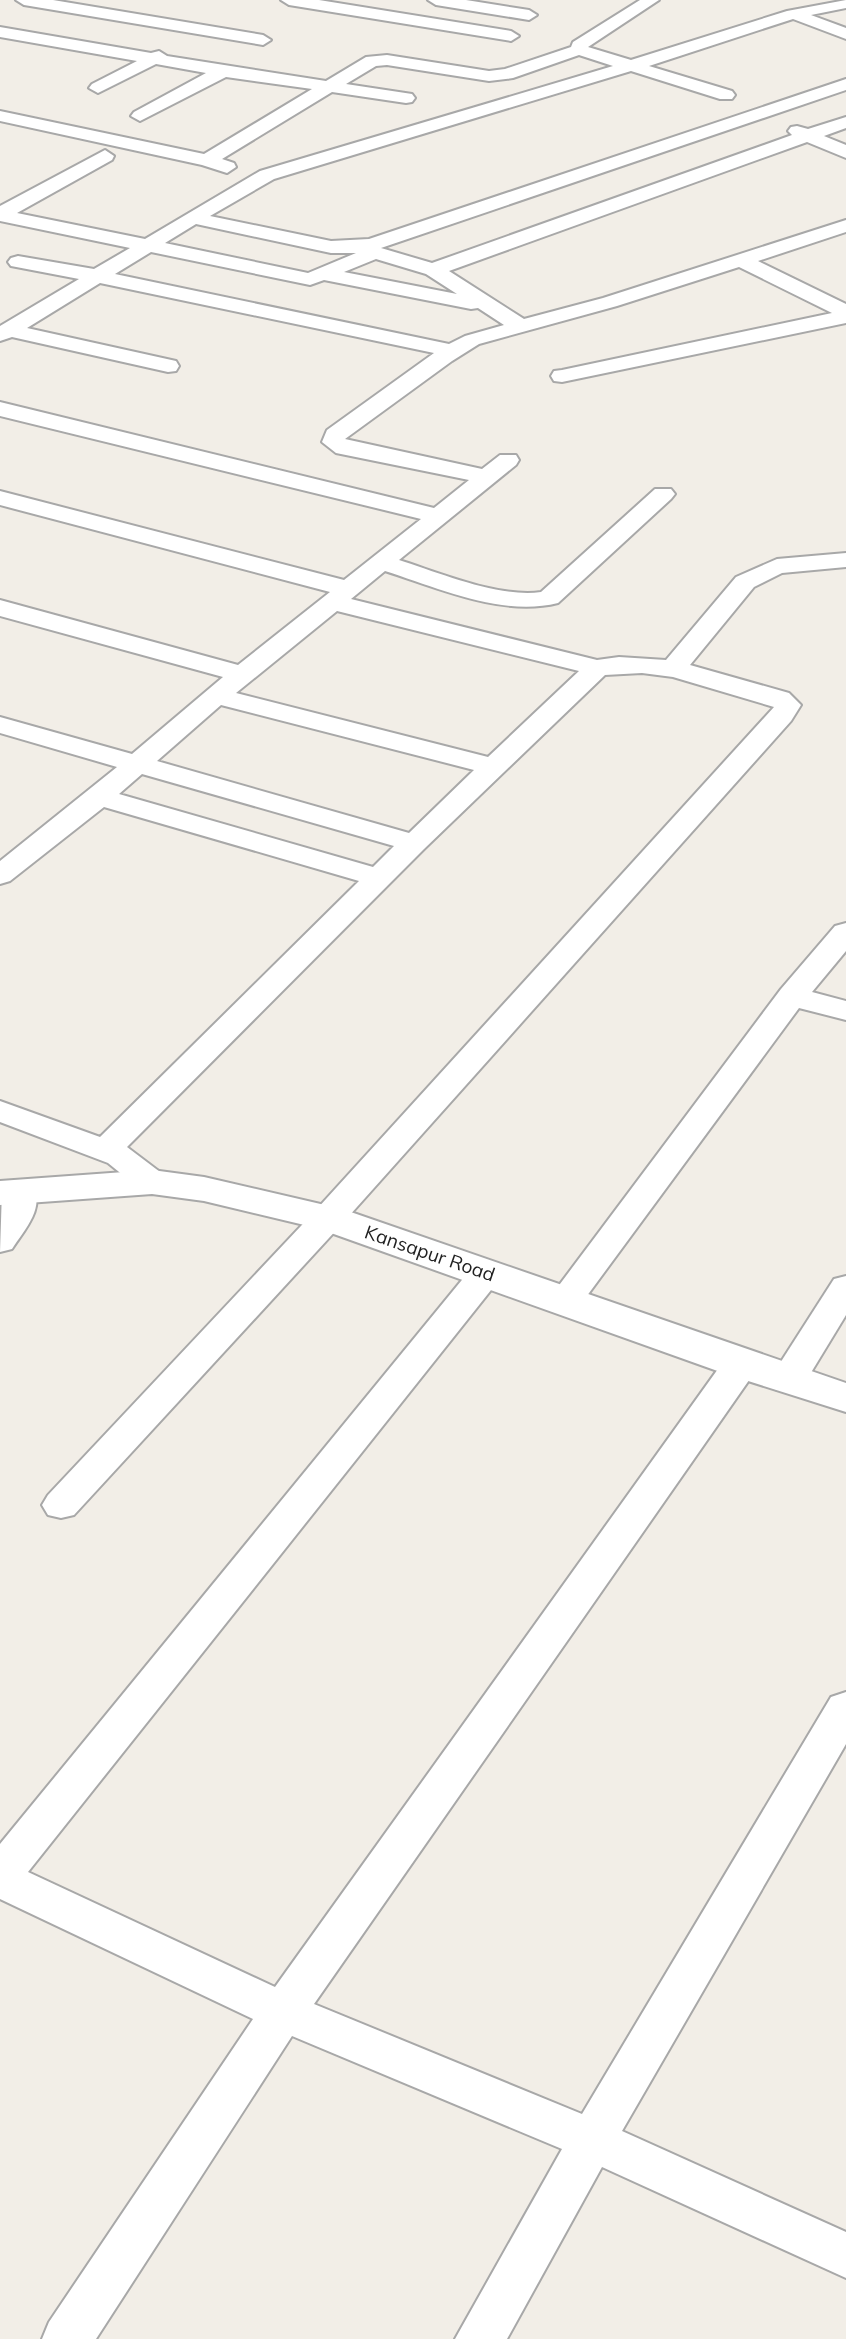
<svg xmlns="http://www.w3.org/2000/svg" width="846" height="2339" viewBox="0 0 846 2339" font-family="Mulish,sans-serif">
<rect width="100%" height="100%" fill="#f2eee7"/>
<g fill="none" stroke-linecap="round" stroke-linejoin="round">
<defs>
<g id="minor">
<path d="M16 0H53L263 35 271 40 263 45 24 5Z"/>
<path d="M281 0H319L511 31 519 36 511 41 289 5Z"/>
<path d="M428 0H466L529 10 537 15 529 20 436 5Z"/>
<path d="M640 0H659L588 47 631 60 787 11 846 0V8L811 15 846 28V39L793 19 649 66 732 91 735 95 732 99H720L631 71 274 179 210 216 331 241 369 239 846 79V90L381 248 432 263 792 135 788 131 791 127 797 126 808 129 846 117V128L824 136 846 145V158L807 142 449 271 524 319 603 298 846 220V232L758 261 846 304V323L562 382 554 381 551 376 554 371 562 370 832 313 739 267 617 306 479 344 452 361 345 439 482 469 500 455H516L519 460 516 465 399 560C440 573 499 598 541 592L655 489H671L675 494 671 499 558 603C502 617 438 588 385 571L351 599 597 660 619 657 666 660 736 577 777 559 846 553V567L782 573 754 587 690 665 789 693 801 705 791 721 340 1226 74 1515 61 1518 48 1515 42 1505 48 1495 316 1210 774 707 673 677 642 673 605 675 424 849 127 1147 164 1175 169 1182 164 1189 152 1192 140 1189 108 1163 0 1122V1101L100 1137 359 881 104 807 10 881 0 884V861L117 767 0 733V717L132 754 223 677 0 616V600L238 665 330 592 0 505V491L344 580 421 519 0 416V402L434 508 469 480 336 453 322 442 327 430 434 353 100 283 27 328 176 361 179 366 176 371 168 372 12 337 0 341V326L79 279 11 266 8 262 11 258 18 256 94 269 130 248 0 221V206L105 150 114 156 112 160 17 213 145 239 260 171 613 66 579 55 513 78 489 81 387 65 376 66 346 84 412 94 415 98 412 102 406 103 332 92 222 159 234 163 236 167 227 173 202 165 0 121V111L204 154 312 89 226 77 140 121 131 116 134 112 206 73 156 64 98 93 89 88 92 84 137 61 0 37V27L151 53 159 51 167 56 326 81 366 57 387 55 489 71 505 69 571 47 573 42ZM196 224 331 253H356L308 273 165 243ZM151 252 310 285 324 280 471 309 478 308 504 325 465 336 449 344 115 274ZM376 259 426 274 457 294 344 272ZM337 611 579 671 488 757 236 693ZM221 705 474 770 409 833 157 761ZM142 774 394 846 373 867 119 794Z"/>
<path d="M846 923V951L812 992 846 1001V1020L799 1008 578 1308 566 1311 554 1308 548 1300 554 1292 781 989 835 926Z"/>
<path d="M19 1180 31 1183C47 1206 25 1229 12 1249L0 1252 2 1190 7 1183Z"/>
<path d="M487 1261 499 1264 504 1272 499 1280 28 1872 275 1987 728 1355 741 1352 754 1355 759 1364 754 1373 314 2004 582 2114 831 1697 846 1692V1744L622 2131 846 2232V2278L602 2167 507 2339H455L562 2149 292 2036 96 2339H42L49 2322 253 2019 0 1899V1844L475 1264Z"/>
<path d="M846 1276V1315L801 1389 788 1392 775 1389 770 1380 775 1371 834 1279Z"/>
</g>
<path id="tertiary" d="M152 1170 204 1177 342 1209 846 1383V1412L726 1374 317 1228 204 1201 152 1194 0 1205V1181Z"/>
</defs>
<use href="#minor" stroke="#a8a8a8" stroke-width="4"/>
<use href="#tertiary" stroke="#a8a8a8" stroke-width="4"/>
<use href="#minor" fill="#fff" fill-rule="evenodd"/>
<use href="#tertiary" fill="#fff" fill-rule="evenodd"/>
</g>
<g text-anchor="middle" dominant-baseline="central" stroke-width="5" stroke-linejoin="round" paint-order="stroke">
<g font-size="19" fill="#212121" stroke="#fff">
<text transform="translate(430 1253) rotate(19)">Kansapur Road</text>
</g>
</g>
</svg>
